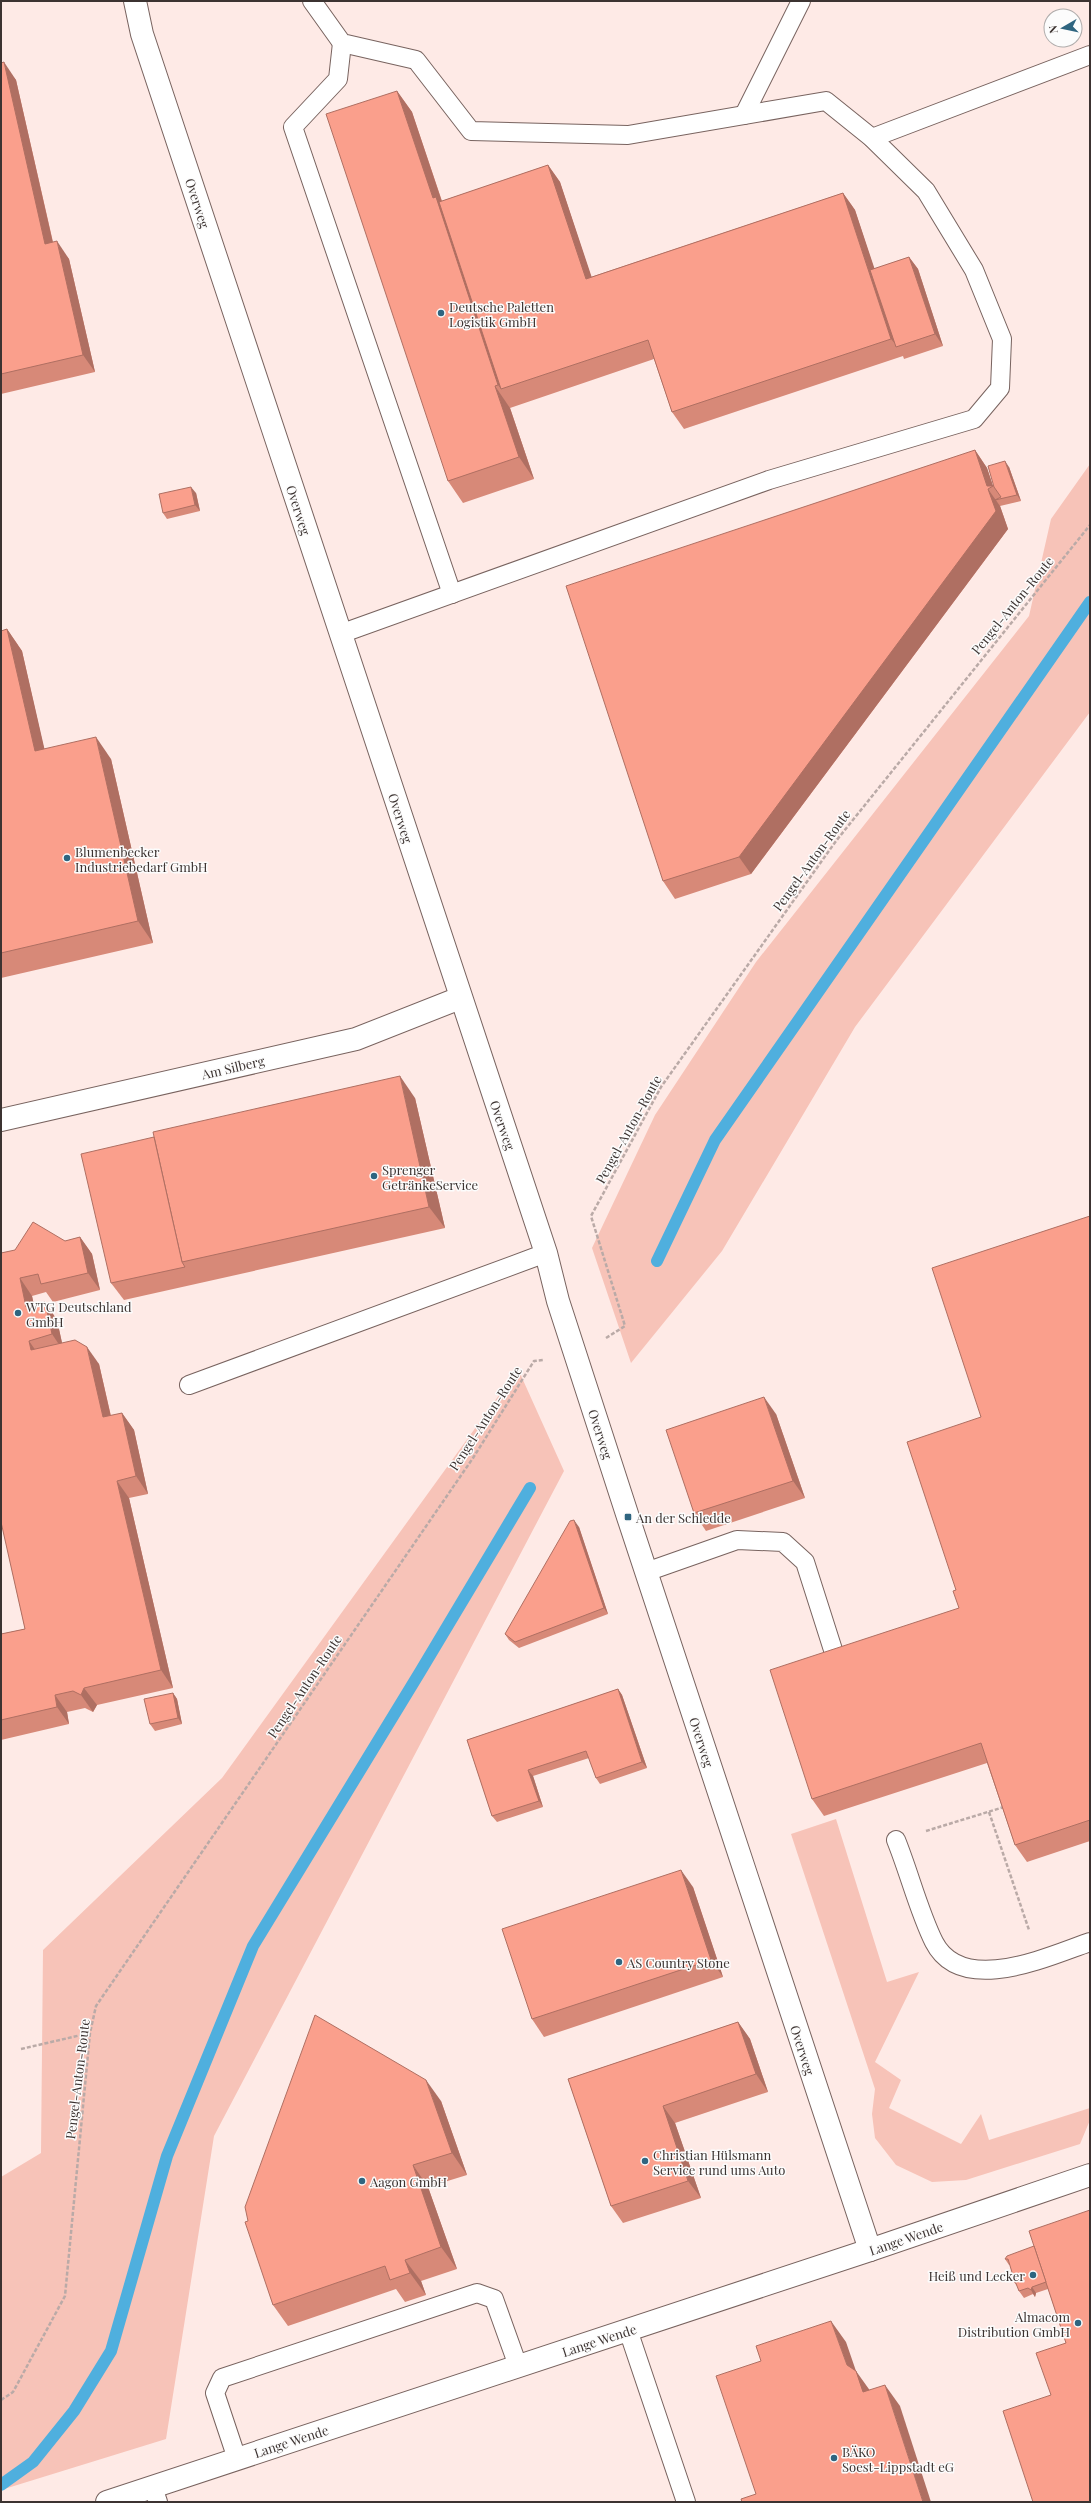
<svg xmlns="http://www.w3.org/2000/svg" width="1091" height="2503" viewBox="0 0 1091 2503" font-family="'Playfair Display',serif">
<rect width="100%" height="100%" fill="#feeae6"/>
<g fill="#f7c3b8">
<path d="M1090 464V712L855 1027 722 1251 631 1363 592 1248 655 1115 756 962 1029 616 1051 519Z"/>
<path d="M518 1369 564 1471 214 2136 166 2439 1 2490V2177L41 2153 43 1950 222 1778Z"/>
<path d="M836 1819 887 1982 919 1972 875 2062 901 2080 889 2108 961 2144 981 2114 989 2140 1090 2108V2120L1080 2144 966 2180 932 2182 896 2165 875 2138 872 2114 875 2089 791 1834Z"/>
</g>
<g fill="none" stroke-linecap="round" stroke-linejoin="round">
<g stroke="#4fafde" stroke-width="12">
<path d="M657 1261 715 1140 1090 602"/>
<path d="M1 2485 33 2462 74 2411 111 2351 167 2156 253 1946 420 1672 530 1488"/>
</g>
<defs>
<g id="lane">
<path d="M312 1 342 43 416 60 471 131 628 135 826 101 872 138 926 191 974 270 1002 339 1000 388 974 419 769 480 340 634"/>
<path d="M342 43 338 79 293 127 452 594"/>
<path d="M744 115 801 1"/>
<path d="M872 138 1090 55"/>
<path d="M189 1385 546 1253"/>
<path d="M646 1572 737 1540 783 1542 805 1562 834 1653"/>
<path d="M896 1840C909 1872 919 1912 934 1942 962 1997 1049 1956 1090 1942"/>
<path d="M628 2330 686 2502"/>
<path d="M237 2459 215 2393 222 2378 477 2293 494 2299 518 2366"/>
<path d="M153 2487 158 2502"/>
</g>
<path id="street" d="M1 1120 356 1039 460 998"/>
<g id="secondary">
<path d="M135 1 142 34 546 1253 558 1301 628 1517 870 2250"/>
<path d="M107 2502 870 2250 1090 2175"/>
</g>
</defs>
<use href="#lane" stroke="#78635f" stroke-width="20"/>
<use href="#street" stroke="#78635f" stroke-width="24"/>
<use href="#secondary" stroke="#78635f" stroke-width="24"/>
<g stroke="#baaaa7" stroke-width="2.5" stroke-dasharray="4 2" stroke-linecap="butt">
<path d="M606 1338 625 1326 591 1216 661 1087 836 841 1090 525"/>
<path d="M989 1812 1029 1930"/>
<path d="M926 1831 1004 1807"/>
<path d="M21 2049 90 2033"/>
<path d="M1 2400 13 2392 65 2296 90 2033 96 2006 473 1458 534 1361 543 1360"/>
</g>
<use href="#lane" stroke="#fff" stroke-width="18"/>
<use href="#street" stroke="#fff" stroke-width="22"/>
<use href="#secondary" stroke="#fff" stroke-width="22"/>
</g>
<g fill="#d78978">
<path d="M1 63 16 80 53 242 69 259 95 372 1 394Z"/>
<path d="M397 91 412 112 442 201 548 165 560 182 591 277 843 193 855 210 874 269 909 257 918 269 943 346 904 359 903 356 684 429 672 412 654 359 510 408 534 479 463 503 448 481Z"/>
<path d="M975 450 987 468 993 486 1009 467 1021 501 1000 506 1008 529 751 874 675 899 663 881Z"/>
<path d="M196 493 200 511 167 519 163 513Z"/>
<path d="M7 629 22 651 44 749 111 759 153 943 1 978V631Z"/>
<path d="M415 1098 445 1228 124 1300 111 1283Z"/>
<path d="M1090 1216V1841L1027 1862 1015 1845 987 1763 824 1816 812 1799 959 1608 956 1590 981 1417Z"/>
<path d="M80 1237 92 1254 100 1290 53 1302 46 1292 32 1296 34 1305 45 1302 57 1320 62 1343 99 1364 111 1416 122 1413 134 1430 148 1494 129 1498 173 1688 97 1705 93 1712 85 1708 67 1712 69 1724 1 1740V1634L25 1629 2 1525H1V1253L65 1241Z"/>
<path d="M776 1414 805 1498 706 1531 694 1513Z"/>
<path d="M579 1527 608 1614 519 1648 509 1640 505 1634Z"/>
<path d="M618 1689 622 1695 647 1768 600 1784 596 1778 589 1758 533 1776 543 1807 497 1822 492 1816 467 1740Z"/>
<path d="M173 1693 177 1699 182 1724 155 1731 150 1724Z"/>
<path d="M693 1887 723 1977 544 2037 532 2019Z"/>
<path d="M738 2022 750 2039 768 2092 675 2123 701 2198 623 2223 611 2206 568 2079Z"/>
<path d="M441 2101 467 2175 428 2187 457 2269 421 2281 426 2295 405 2302 396 2289 288 2326 273 2305 248 2221Z"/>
<path d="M1090 2210V2502L1051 2395 1066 2343 1048 2289 1036 2293 1035 2297 1033 2294 1024 2298 1019 2291 1018 2287 1013 2281 1014 2279 1010 2265H1009L1005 2259 1033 2247Z"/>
</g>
<g fill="#af6f62">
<path d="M4 62 16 80 57 261 45 244Z"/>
<path d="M397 91 412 112 445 211 501 389 498 385 433 198Z"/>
<path d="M548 165 560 182 598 296 586 279Z"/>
<path d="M843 193 855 210 900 345 897 346 891 339Z"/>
<path d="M57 241 69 259 95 372 83 355Z"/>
<path d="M909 257 918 269 943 346 935 334Z"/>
<path d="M495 386 510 408 534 479 519 457Z"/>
<path d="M975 450 987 468 993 486H987Z"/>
<path d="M1005 461 1009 467 1021 501 1017 495Z"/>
<path d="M191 487 196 493 200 511 195 505Z"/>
<path d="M988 489 1000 506 1008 529 751 874 739 857Z"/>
<path d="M7 629 22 651 50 773 35 751Z"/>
<path d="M96 737 111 759 153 943 138 921Z"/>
<path d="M400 1076 415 1098 445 1228 429 1207Z"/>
<path d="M80 1237 92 1254 100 1290 88 1273Z"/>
<path d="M20 1278 32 1296 38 1324 26 1307Z"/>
<path d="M45 1302 57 1320 64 1352 52 1334Z"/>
<path d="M29 1341 41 1358 31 1350Z"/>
<path d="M87 1347 99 1364 115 1435 103 1417Z"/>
<path d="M764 1397 776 1414 805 1498 793 1481Z"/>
<path d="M122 1413 134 1430 148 1494 136 1476Z"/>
<path d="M117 1481 129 1498 173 1688 161 1670Z"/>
<path d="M574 1520 579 1527 608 1614 604 1608Z"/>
<path d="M84 1688 97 1705 93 1712 81 1695Z"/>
<path d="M618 1689 622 1695 647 1768 642 1762Z"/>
<path d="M173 1693 177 1699 182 1724 178 1718Z"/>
<path d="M55 1695 67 1712 69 1724 57 1707Z"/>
<path d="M528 1770 533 1776 543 1807 539 1801Z"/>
<path d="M681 1870 693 1887 723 1977 711 1960Z"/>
<path d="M738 2022 750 2039 768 2092 756 2074Z"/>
<path d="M426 2080 441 2101 467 2175 452 2153Z"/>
<path d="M663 2106 675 2123 701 2198 688 2181Z"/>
<path d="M413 2165 428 2187 457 2269 441 2247Z"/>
<path d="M405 2260 421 2281 426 2295 410 2273Z"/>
<path d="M1032 2287 1036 2293 1035 2297 1031 2290Z"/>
<path d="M831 2321 846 2342 856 2371 871 2392H863L847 2365Z"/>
<path d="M885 2385 900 2406 931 2502H923Z"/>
</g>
<g fill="#fa9f8c" stroke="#af6f62">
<path d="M4 62 45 244 57 241 83 355 1 374V63Z"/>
<path d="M397 91 433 198 436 197 498 385 495 386 519 457 448 481 326 114Z"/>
<path d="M548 165 586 279 843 193 891 339 672 412 648 340 501 389 439 202Z"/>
<path d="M909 257 935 334 896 347 870 270Z"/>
<path d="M975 450 987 486H993L988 489 996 511 739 857 663 881 566 586Z"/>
<path d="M1005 461 1017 495 995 500 1001 497 994 487 988 466Z"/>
<path d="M191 487 195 505 163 513 159 494Z"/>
<path d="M7 629 35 751 96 737 138 921 1 953V631Z"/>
<path d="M400 1076 429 1207 182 1262 153 1132Z"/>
<path d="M154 1137 182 1262 185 1267 111 1283 81 1154Z"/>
<path d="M1090 1216V1820L1015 1845 981 1743 812 1799 770 1670 959 1608 953 1591 956 1590 907 1442 981 1417 932 1268Z"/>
<path d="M33 1222 65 1241 80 1237 88 1273 41 1284 38 1274 20 1278 26 1307 45 1302 52 1334 29 1341 31 1350 75 1340 87 1347 103 1417 122 1413 136 1476 117 1481 161 1670 84 1688 81 1695 73 1691 55 1695 57 1707 1 1720V1634L25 1629 1 1522V1253L15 1250Z"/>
<path d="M764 1397 793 1481 694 1513 666 1430Z"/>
<path d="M574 1520 604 1608 515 1642 505 1634 570 1521Z"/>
<path d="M618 1689 642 1762 596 1778 586 1751 528 1770 539 1801 492 1816 467 1740Z"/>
<path d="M173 1693 178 1718 150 1724 144 1699Z"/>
<path d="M681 1870 711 1960 532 2019 502 1929Z"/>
<path d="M315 2015 426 2080 452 2153 413 2165 441 2247 405 2260 410 2273 390 2280 385 2266 273 2305 245 2222 248 2221 245 2207Z"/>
<path d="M738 2022 756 2074 663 2106 688 2181 611 2206 568 2079Z"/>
<path d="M1090 2210V2502H1033L1003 2411 1051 2395 1036 2353 1066 2343 1029 2231Z"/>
<path d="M1034 2246 1046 2282 1032 2287 1031 2290 1028 2288 1019 2291 1015 2281H1013L1014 2279 1008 2259H1005L1007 2256Z"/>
<path d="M831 2321 847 2365 856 2371 863 2392 885 2385 923 2502H742L741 2499 756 2494 716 2376 761 2361 756 2346Z"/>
</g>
<g fill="#2f6580" stroke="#fcfcfc" stroke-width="1.5">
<circle cx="441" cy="313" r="4"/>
<circle cx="67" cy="858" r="4"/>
<circle cx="374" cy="1176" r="4"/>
<circle cx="18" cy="1313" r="4"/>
<rect x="624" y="1513" width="8" height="8" rx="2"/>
<circle cx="619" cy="1962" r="4"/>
<circle cx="645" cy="2161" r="4"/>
<circle cx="362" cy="2181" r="4"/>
<circle cx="1033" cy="2275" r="4"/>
<circle cx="1078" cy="2323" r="4"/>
<circle cx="834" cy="2458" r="4"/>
</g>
<g text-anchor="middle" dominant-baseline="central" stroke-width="3" stroke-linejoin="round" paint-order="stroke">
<g font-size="13" fill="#3c3331" stroke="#fcfcfc">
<text transform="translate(198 203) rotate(72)">Overweg</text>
<text transform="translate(299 510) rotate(72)">Overweg</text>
<text transform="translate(1012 605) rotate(-51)">Pengel-Anton-Route</text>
<text transform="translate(401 818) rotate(72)">Overweg</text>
<text transform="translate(811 860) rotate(-54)">Pengel-Anton-Route</text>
<text transform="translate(233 1067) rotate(-13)">Am Silberg</text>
<text transform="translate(503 1125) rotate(71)">Overweg</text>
<text transform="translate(628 1129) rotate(-61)">Pengel-Anton-Route</text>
<text transform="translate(485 1418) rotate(-57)">Pengel-Anton-Route</text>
<text transform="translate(601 1434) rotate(72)">Overweg</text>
<text transform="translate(304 1686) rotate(-56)">Pengel-Anton-Route</text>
<text transform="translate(702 1742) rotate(72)">Overweg</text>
<text transform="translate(803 2050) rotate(72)">Overweg</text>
<text transform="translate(77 2079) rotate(-83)">Pengel-Anton-Route</text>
<text transform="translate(906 2238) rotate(-19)">Lange Wende</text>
<text transform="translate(599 2340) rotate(-18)">Lange Wende</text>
<text transform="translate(291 2441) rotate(-18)">Lange Wende</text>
</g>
<g font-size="13" fill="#3c3331" stroke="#fcfcfc" text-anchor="start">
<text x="449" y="306">Deutsche Paletten<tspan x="449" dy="15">Logistik GmbH</tspan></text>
<text x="75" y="851">Blumenbecker<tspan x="75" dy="15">Industriebedarf GmbH</tspan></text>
<text x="382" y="1169">Sprenger<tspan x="382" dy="15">GetränkeService</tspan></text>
<text x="26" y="1306">WTG Deutschland<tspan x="26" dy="15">GmbH</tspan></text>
<text x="636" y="1517">An der Schledde</text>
<text x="627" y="1962">AS Country Stone</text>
<text x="653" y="2154">Christian Hülsmann<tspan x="653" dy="15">Service rund ums Auto</tspan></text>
<text x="370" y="2181">Aagon GmbH</text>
<text x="1025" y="2275" text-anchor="end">Heiß und Lecker</text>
<text x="1070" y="2316" text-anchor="end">Almacom<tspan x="1070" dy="15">Distribution GmbH</tspan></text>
<text x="842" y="2451">BÄKO<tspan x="842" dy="15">Soest-Lippstadt eG</tspan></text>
</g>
</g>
<rect width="1091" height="2503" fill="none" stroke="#3c3331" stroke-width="4"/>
<g transform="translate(1063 28) rotate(261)"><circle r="19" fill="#fcfcfc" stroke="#afacab"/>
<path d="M0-3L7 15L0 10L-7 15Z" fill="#2f6580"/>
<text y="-6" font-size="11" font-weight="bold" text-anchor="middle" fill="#3c3331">N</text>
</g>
</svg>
